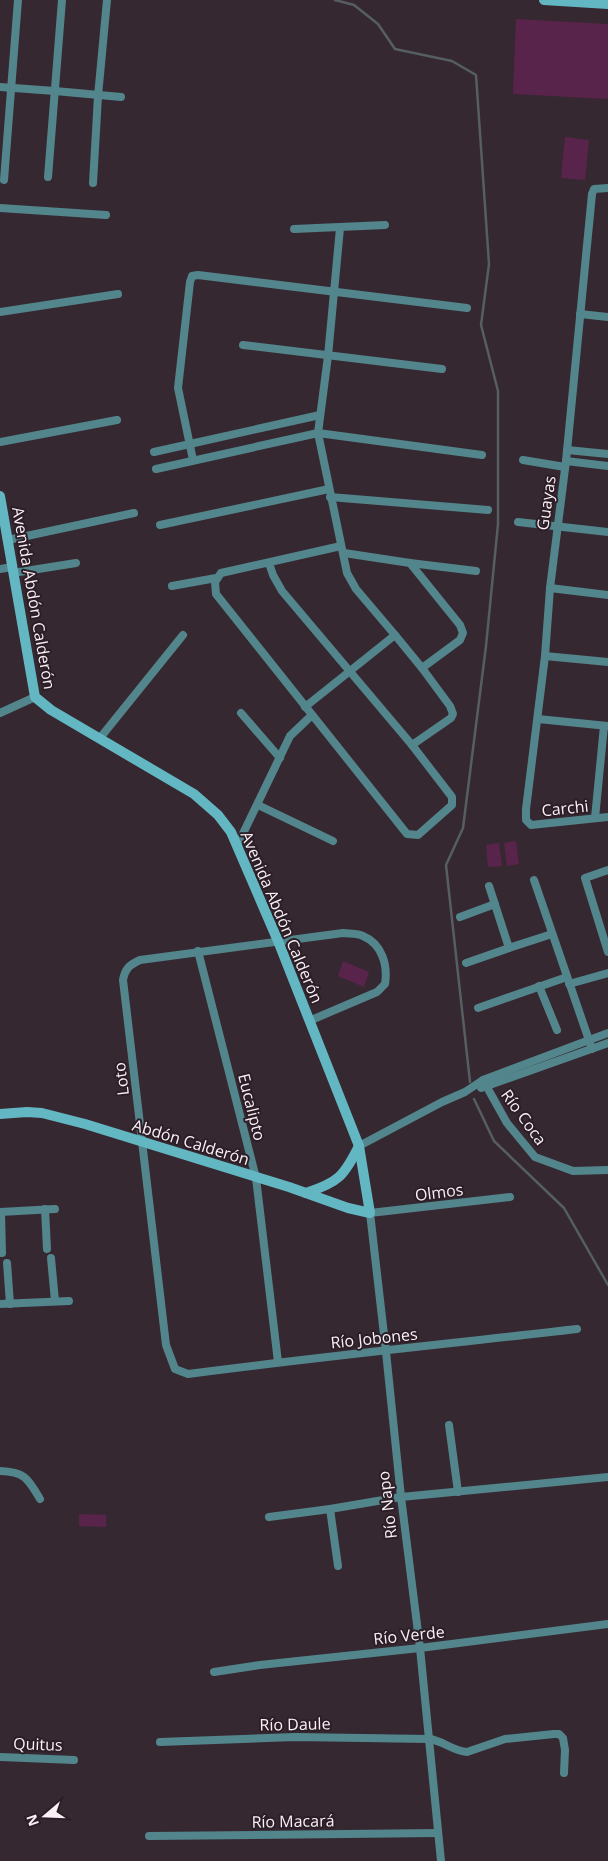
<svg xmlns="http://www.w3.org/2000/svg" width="608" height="1861" viewBox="0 0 608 1861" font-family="'Open Sans',sans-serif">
<rect width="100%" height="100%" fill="#362831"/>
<g fill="#59244b">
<path d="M516 19 608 24V99L513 94Z"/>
<path d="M565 137 589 140 585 180 561 178Z"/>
<path d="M516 841 519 864 507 866 504 843Z"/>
<path d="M499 843 502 866 488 867 486 845Z"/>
<path d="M343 961 369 972 364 987 338 976Z"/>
<path d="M79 1514 106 1515V1527L79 1526Z"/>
</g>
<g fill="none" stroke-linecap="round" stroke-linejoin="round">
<g stroke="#555e62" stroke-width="2.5">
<path d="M335 0 354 5 378 24 395 49 452 61 476 75 489 264 481 325 498 391V524L486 646 463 828 446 865 470 1082"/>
<path d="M474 1099 494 1141 564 1208 608 1285"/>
</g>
<g stroke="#53858c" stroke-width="8">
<path d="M0 87 55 91 121 97"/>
<path d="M48 177 62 0"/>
<path d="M4 180 18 0"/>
<path d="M93 183 98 96 107 0"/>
<path d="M608 188 594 189 592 194 566 461 550 588 545 656 526 809V820L531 825 608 817"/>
<path d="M0 208 106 215"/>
<path d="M340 228 328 356 318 433 347 573 356 589 395 635"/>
<path d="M294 229 385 225"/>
<path d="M0 312 118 294"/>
<path d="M580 314 608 317"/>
<path d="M243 345 442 369"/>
<path d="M0 442 117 420"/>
<path d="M567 450 608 454"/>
<path d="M154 452 320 415"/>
<path d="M193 460 178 388 190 282 192 276 198 275 467 308"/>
<path d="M523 460 565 467"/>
<path d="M566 461 608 466"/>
<path d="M156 469 318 433 482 455"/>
<path d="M330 497 488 510"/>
<path d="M518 522 608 532"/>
<path d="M160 525 329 489"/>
<path d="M8 540 134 513"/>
<path d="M344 553 410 563 476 571"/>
<path d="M269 563 273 575 282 591 412 745 452 797V805L418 835 407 834 216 594 215 582 221 573 341 546"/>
<path d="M0 569 12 567"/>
<path d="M13 573 76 563"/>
<path d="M172 586 216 578"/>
<path d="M550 588 608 595"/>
<path d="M545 656 608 662"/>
<path d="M305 707 395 635 422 668 460 640 463 633 460 625 410 563"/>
<path d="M0 713 35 697"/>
<path d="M241 713 280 758"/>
<path d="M538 719 608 726"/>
<path d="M100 738 183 635"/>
<path d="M412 745 451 718 453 714 450 706 422 668"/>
<path d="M258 805 333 841"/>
<path d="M595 818 604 726"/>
<path d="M237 846 290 736 311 716"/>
<path d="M608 870 585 878 608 952"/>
<path d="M534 880 592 1049"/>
<path d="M489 886 509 948 552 934"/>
<path d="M460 917 495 904"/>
<path d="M198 951 256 1178 278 1362"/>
<path d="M466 963 509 948"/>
<path d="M569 984 608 973"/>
<path d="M539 986 557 1030"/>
<path d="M478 1008 567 977"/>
<path d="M309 1021 377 992 385 984C388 965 382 944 363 936 358 933 349 934 343 933L140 960C129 965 125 969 123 980L166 1345 175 1369 188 1374C317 1357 447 1344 577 1329"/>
<path d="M483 1080 507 1123 535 1157 573 1171 608 1170"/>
<path d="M481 1088 608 1043"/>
<path d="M359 1146 442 1102 465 1092 483 1080 608 1033"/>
<path d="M45 1209 47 1249"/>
<path d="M0 1212 55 1209"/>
<path d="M1 1212 2 1253"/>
<path d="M51 1258 55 1301"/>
<path d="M7 1263 10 1304"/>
<path d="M0 1304 69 1301"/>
<path d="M449 1425 458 1492"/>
<path d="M0 1471C26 1472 28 1479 40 1499"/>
<path d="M330 1509 338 1566"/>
<path d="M269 1517 330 1509 401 1497 608 1477"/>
<path d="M214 1672 260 1665 420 1648 608 1624"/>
<path d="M160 1742 295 1737 430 1739C443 1741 453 1751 467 1752L505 1739 554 1734H559L563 1738 565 1750 564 1773"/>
<path d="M0 1757 74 1760"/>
<path d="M149 1836 438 1833"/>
<path d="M441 1861 420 1648 401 1497 386 1352 370 1213 510 1197"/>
</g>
<g stroke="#63b7c3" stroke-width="10">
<path d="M544 0 608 4"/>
<path d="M0 496 35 697 51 710 194 794 218 815 231 832 278 941 359 1146 370 1213 348 1208 289 1187 85 1124 42 1113 27 1112 0 1114"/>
<path d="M306 1193C339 1182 344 1176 359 1146"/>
</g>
</g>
<g text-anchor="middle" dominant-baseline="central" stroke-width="4" stroke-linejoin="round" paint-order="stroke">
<g font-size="16" fill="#faf0f6" stroke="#2c1e27">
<text transform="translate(546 503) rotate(-82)">Guayas</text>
<text transform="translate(34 598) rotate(80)">Avenida Abdón Calderón</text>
<text transform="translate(565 808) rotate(-6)">Carchi</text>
<text transform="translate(282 917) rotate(67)">Avenida Abdón Calderón</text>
<text transform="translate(121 1079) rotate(-97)">Loto</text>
<text transform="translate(252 1107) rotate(76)">Eucalipto</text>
<text transform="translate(524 1117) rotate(54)">Río Coca</text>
<text transform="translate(191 1142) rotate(17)">Abdón Calderón</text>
<text transform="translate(439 1192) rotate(-7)">Olmos</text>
<text transform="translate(374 1338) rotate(-6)">Río Jobones</text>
<text transform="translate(387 1505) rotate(-97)">Río Napo</text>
<text transform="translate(409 1635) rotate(-6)">Río Verde</text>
<text transform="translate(295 1724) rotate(-1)">Río Daule</text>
<text transform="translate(38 1744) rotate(2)">Quitus</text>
<text transform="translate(293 1821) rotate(-1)">Río Macará</text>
</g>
</g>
<g transform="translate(45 1816) rotate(251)" stroke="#2c1e27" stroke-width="4" paint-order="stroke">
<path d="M0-4L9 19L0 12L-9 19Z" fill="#faf0f6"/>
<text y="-8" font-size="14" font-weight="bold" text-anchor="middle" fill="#faf0f6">N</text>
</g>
</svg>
